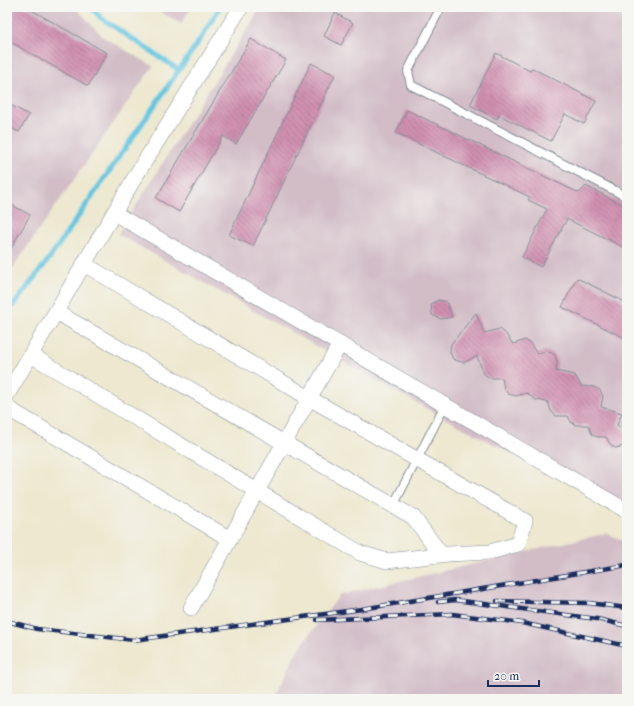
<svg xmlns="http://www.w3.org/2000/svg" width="634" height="706" viewBox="0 0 634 706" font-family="'IM FELL French Canon',serif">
<defs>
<pattern id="building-back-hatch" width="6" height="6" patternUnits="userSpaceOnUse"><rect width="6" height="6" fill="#d090b0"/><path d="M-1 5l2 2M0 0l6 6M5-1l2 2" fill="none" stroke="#a87692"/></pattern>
</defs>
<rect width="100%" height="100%" fill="#f6f6f2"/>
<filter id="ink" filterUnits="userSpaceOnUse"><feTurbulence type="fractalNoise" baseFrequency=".025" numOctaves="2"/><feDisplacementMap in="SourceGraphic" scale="8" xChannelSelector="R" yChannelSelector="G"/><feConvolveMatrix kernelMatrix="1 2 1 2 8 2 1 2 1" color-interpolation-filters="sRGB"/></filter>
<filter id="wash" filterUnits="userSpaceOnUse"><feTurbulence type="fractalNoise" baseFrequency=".012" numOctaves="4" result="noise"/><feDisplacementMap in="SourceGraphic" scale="16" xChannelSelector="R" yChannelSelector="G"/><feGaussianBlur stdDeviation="0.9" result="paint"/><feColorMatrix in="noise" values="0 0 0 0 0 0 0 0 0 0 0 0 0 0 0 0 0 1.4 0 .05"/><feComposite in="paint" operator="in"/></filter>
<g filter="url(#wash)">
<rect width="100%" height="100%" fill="#ede8cf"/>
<g fill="#d2bdc7">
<path d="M7 7H75L103 37 153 66 7 276Z"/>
<path d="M152 7H191L181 24Z"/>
<path d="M261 7H627V514L429 410 118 234Z"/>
<path d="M607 533 627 543V699H274L297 651 340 595Z"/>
</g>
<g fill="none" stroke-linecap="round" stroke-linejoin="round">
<g stroke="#64c6e2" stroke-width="5">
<path d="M91 7 101 18 179 70"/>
<path d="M7 314 51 256 201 38 220 7"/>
</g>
</g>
<g id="blocks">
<g fill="url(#building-back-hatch)">
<path d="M7 7H26L107 53 88 86 7 40Z"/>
<path d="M335 13 353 23 341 45 324 36Z"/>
<path d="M251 39 286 60 236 144 223 136 179 212 156 198Z"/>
<path d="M496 53 530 71 532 68 596 101 584 124 565 114 551 141 499 115 497 119 470 105Z"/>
<path d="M311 63 335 75 253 246 229 235Z"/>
<path d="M7 103 29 115 19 132 7 126Z"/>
<path d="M407 110 579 193 586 186 627 207V249L567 219 541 267 522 257 547 209 528 200 530 197 396 133Z"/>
<path d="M7 202 30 215 7 256Z"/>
<path d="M577 278 627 303V339L562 307Z"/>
<path d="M438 300 444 301 447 303 452 317 441 319 432 315 431 306 433 303Z"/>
<path d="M476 313 484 333 500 329 505 333 513 344 525 340 530 343 537 354 545 351 552 353 555 355 557 361 556 371 575 375 581 386 594 387 600 390 603 396 601 407 622 413 617 425 625 432 627 435V441L625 444 621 447 615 448 610 444 606 437H597L592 434 588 425H576L571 422 568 416H556L551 411 548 402 536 400 527 393 516 396 508 394 504 389 502 378H490L484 374 477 356 465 362H461L453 359 450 352 451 344Z"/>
</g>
</g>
</g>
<g filter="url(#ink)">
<use href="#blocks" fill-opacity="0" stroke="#848c96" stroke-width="1"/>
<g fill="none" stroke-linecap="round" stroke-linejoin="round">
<defs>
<g id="lane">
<path d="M441 7 408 71 411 85 627 197"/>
<path d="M393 506 445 405"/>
</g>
<g id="street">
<path d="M114 213 627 511"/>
<path d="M56 312 413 517 441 554"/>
<path d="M31 355 360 553 387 561 448 554 490 552 518 544 525 521 309 398 84 264"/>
<path d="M7 395 138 172 241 7"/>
<path d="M7 408 230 539"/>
<path d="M191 608 340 344"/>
</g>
</defs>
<use href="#lane" stroke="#848c96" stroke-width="10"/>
<use href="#street" stroke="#848c96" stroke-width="16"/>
<use href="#lane" stroke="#fff" stroke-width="8"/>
<use href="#street" stroke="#fff" stroke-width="15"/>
<defs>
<g id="rail">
<path d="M497 601 589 603 627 608"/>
<path d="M438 602 455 600 597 619 627 626"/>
<path d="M317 620 452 614 522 623 627 646"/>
<path d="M7 621 37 629 134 640 362 609 627 565"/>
</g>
</defs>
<use href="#rail" stroke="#1b2f5e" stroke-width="4.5"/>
<use href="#rail" stroke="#f6f6f2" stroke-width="3" stroke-dasharray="9" stroke-linecap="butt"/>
</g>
</g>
<rect width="634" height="706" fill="none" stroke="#f6f6f2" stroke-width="24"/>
<path d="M488 680v6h51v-6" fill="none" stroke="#1b2f5e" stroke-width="2"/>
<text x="494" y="680" font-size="12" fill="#1b2f5e" stroke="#f6f6f2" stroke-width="3" paint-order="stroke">20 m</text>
</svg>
